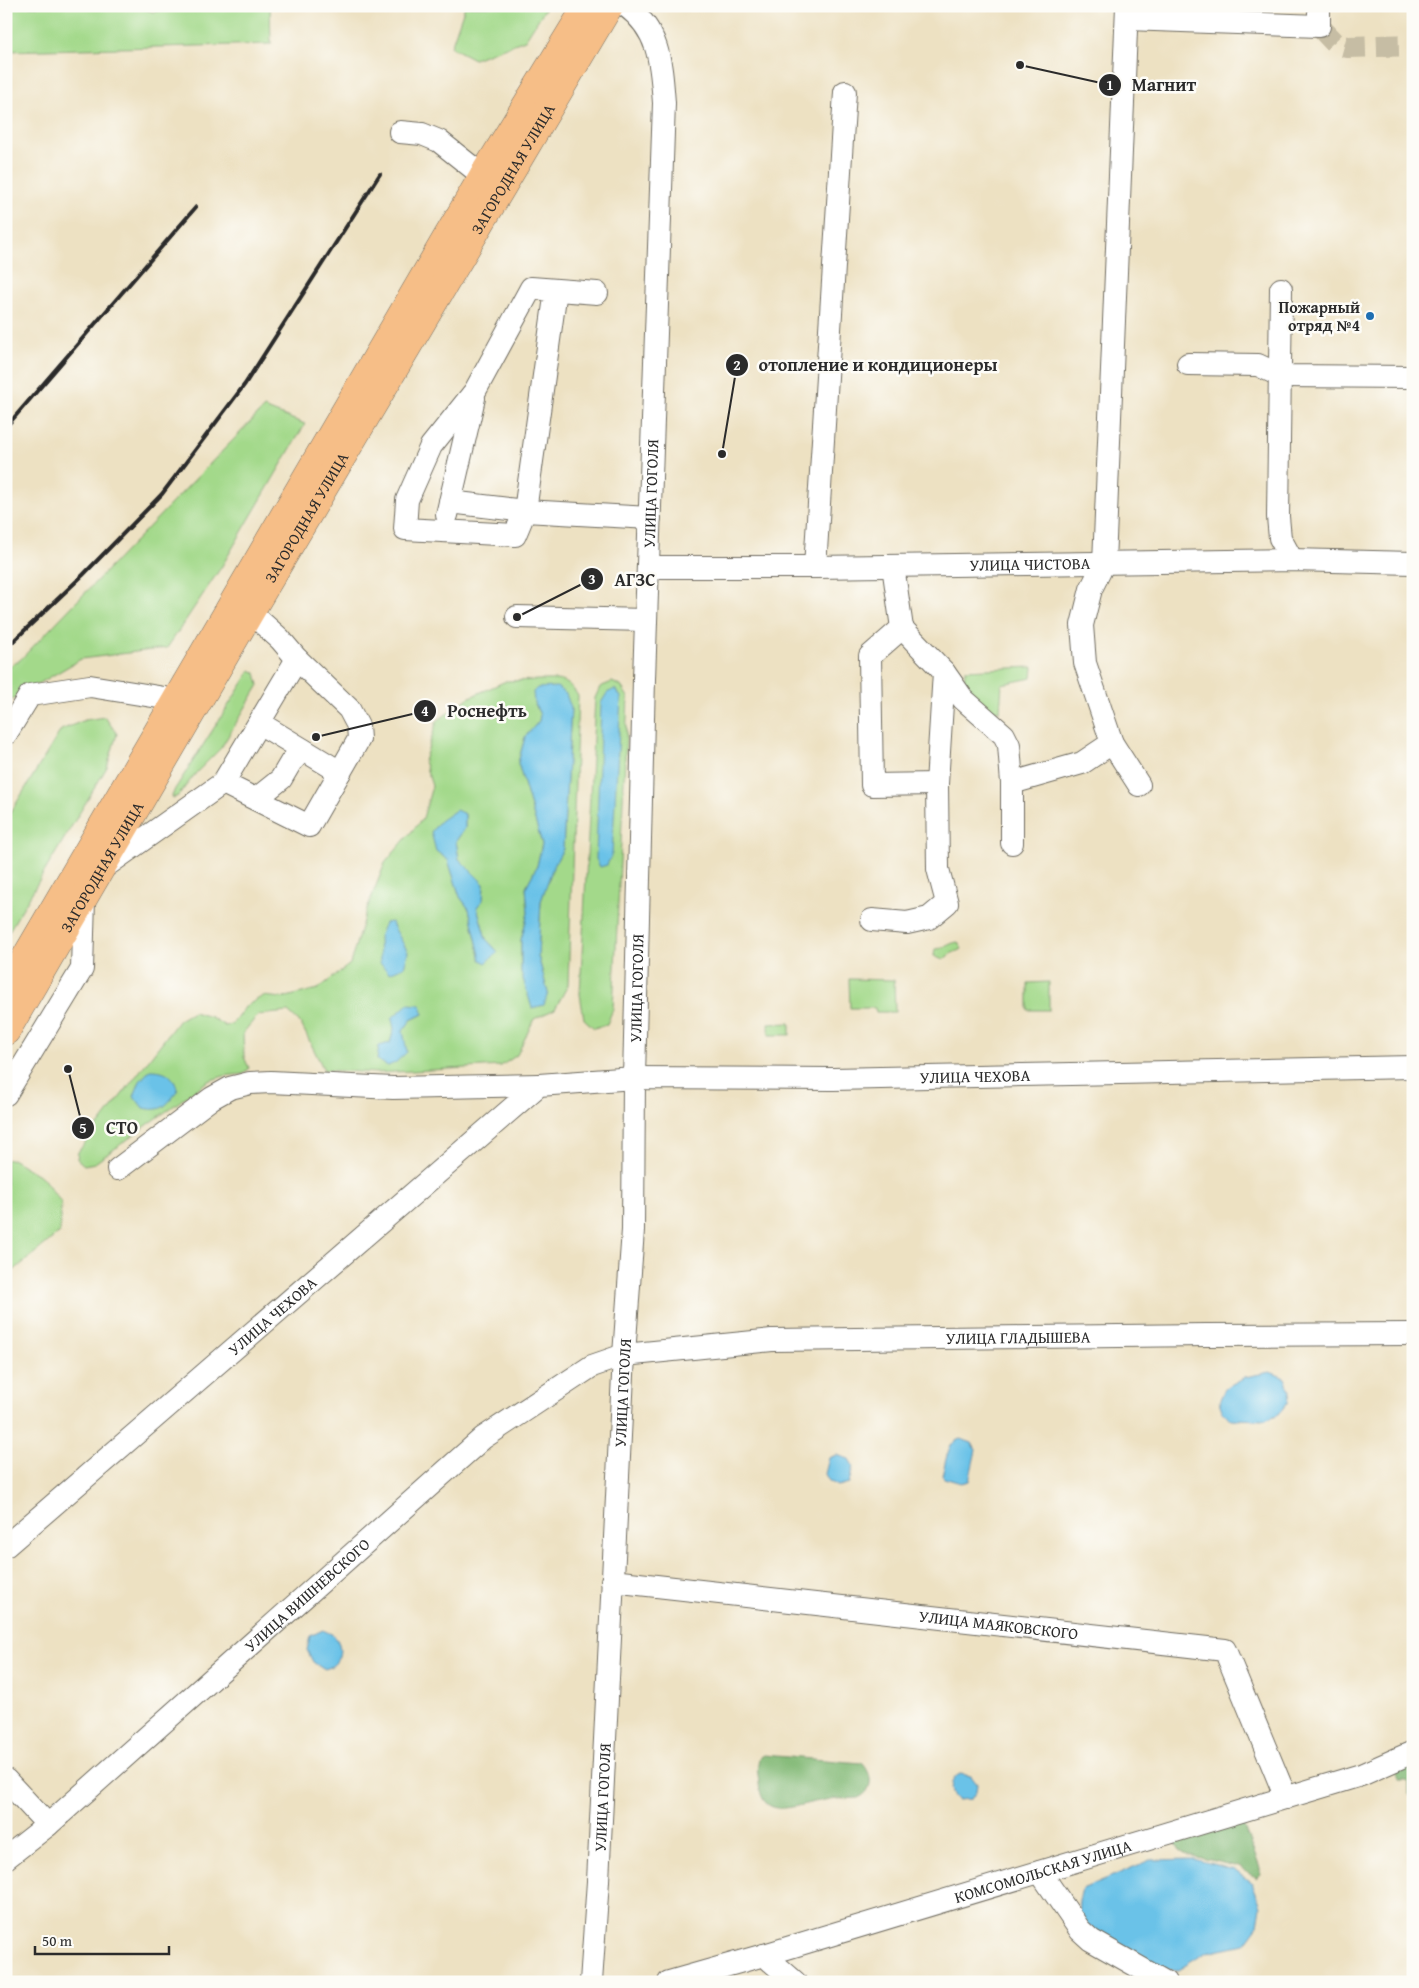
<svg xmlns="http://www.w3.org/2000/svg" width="1419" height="1988" viewBox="0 0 1419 1988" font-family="'Gentium Book Plus',serif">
<rect width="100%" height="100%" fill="#fdfcf7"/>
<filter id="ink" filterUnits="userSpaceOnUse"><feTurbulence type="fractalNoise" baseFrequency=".02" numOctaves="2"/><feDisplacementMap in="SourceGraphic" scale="10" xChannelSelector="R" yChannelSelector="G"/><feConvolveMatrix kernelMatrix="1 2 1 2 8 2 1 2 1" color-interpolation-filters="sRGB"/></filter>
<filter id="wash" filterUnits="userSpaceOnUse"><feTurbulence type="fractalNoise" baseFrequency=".0096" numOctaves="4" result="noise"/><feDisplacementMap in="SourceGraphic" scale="20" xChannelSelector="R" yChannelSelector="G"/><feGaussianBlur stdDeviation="1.12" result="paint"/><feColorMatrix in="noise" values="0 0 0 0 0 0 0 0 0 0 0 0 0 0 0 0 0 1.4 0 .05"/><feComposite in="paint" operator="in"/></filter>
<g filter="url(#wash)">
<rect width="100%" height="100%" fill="#ede1c2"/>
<g fill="#a3d98a" stroke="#67825a" fill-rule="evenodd">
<path d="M6 6H138L153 12 180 6H270L271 44 6 51Z"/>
<path d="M465 6H547L525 40 474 59 451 47Z"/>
<path d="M1158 6H1254V11Z"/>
<path d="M264 408 305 424 222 566 167 648 81 659 6 703V668L20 660Z"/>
<path d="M1033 667 1032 678 1002 684 1000 711 962 710 965 670Z"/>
<path d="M251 670 256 673 259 685 221 748 196 773 178 796 173 798 172 796 175 789Z"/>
<path d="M541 680C560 680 567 678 578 696L568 985 555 1009 534 1019 517 1055 501 1066 377 1073 324 1070 301 1024 288 1012 258 1015 243 1033 244 1057 249 1068 244 1074 224 1076 208 1081 95 1163 84 1165 77 1159 78 1152 179 1020 193 1012 211 1017 225 1026 233 1023 246 1006 263 996 282 998 318 989 350 964 365 914 385 863 423 818 432 786 424 761 437 721 468 698 506 681ZM534 702 571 708 563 849 553 867 541 901 538 956 548 993 533 1007 521 972V940L528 913 526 887 537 866 542 844 518 763 525 737 539 722 540 715ZM465 814V828L456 841 459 859 484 884 483 900 477 907 486 939 498 952 481 960 469 909 460 897 448 860ZM421 1005 423 1014 411 1020 377 1060 380 1046 390 1043 394 1029Z"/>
<path d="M612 682 621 686 628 697 613 1009 607 1024 594 1028 584 1019 580 994 595 698 600 687Z"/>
<path d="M105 717 117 734 107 767 6 936V820L61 730 85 720Z"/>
<path d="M958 942 962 949 950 954 943 960 934 956 935 949C944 949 949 943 958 942Z"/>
<path d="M849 979 894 980 895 1012H876L875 1008H850Z"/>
<path d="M1049 982V1010H1028V983Z"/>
<path d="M790 1023V1035H769V1024Z"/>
<path d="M12 1159 42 1177 61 1202 60 1232 6 1277V1160Z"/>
</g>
<g fill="#82b976" stroke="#567250">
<path d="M763 1755 862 1763C873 1774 874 1791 858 1798 846 1799 832 1798 820 1801 794 1805 762 1822 759 1783 758 1774 756 1765 760 1757Z"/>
<path d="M1413 1763V1800L1409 1794V1782L1407 1780H1399L1395 1774 1397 1771Z"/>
<path d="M1241 1819 1260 1868V1874L1256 1878 1239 1867 1185 1854 1180 1851 1175 1843 1177 1838Z"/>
</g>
<g fill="#6bc2e8" stroke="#4b768a">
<path d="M557 687 566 694 571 708 563 849 553 867 541 901 538 956 548 993 544 1005 532 1008 521 972V940L528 913 526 887 537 866 542 844 518 763 525 737 539 721 540 715 534 702 533 692 537 688Z"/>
<path d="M615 689 621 697 612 854 607 865 600 867 596 859 601 703 607 693Z"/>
<path d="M456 810 465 814V828L456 841 459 859 484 884 483 900 477 907 486 939 498 952 486 963 481 960 469 909 460 897 448 860 436 851 431 832 440 821Z"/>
<path d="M391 922 408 952 404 967 389 973 380 963 379 937 385 923Z"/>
<path d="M408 1004 421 1005 423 1014 411 1020 403 1031 407 1052 395 1063 388 1066 377 1060 379 1046 390 1043 394 1029 392 1018Z"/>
<path d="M150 1070C167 1070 173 1075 178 1091 165 1106 164 1112 143 1108L134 1096 140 1081Z"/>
<path d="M1270 1372 1285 1378 1290 1391 1288 1403 1279 1414 1265 1420 1230 1419 1223 1413 1219 1402 1225 1388 1245 1377Z"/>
<path d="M961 1439 972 1443 976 1450 969 1481 961 1483 944 1478 942 1475C946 1463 947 1441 961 1439Z"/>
<path d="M837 1455 849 1459 853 1466 849 1483 838 1486 829 1481 825 1474 829 1458Z"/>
<path d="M323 1630C326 1632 331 1633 334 1636 345 1646 340 1668 323 1669L313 1662 307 1650 310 1636Z"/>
<path d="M960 1774 971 1776 977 1784 976 1792 971 1799 957 1800C949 1793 949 1779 960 1774Z"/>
<path d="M1194 1859 1234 1870 1252 1883 1261 1907 1258 1925 1244 1944 1207 1952 1178 1970 1166 1969 1088 1926 1078 1914 1079 1900 1082 1889 1150 1860Z"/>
</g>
</g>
<g filter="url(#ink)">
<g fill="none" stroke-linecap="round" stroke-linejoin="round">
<path stroke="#c6bda4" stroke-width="22" stroke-dasharray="22 11" stroke-linecap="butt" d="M1319 26 1336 44 1347 47 1413 45"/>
<defs>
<g id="minor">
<path d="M1127 6 1104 563 1091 589 1082 625 1085 663 1112 743 1139 785"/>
<path d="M1127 19 1319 26V6"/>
<path d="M400 132 422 134 439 141 483 176"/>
<path d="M1281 289 1278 517 1280 538 1292 560"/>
<path d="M556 290 525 511 515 535 405 529 407 500 431 446 475 391 531 288 597 293"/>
<path d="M1188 364 1258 365 1281 376 1413 377"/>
<path d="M450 502 525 511 650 518"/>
<path d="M447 515 474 398"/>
<path d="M893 566 902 628 944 672 963 699 1004 735 1009 745 1012 783V843"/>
<path id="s1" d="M648 567H815L1292 560 1413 563"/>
<path d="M815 567 845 92"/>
<path d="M517 617 646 620"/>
<path d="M902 628 870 656 872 785 937 784"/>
<path d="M259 723 340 772"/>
<path d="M6 734 30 695 90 686 177 700"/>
<path d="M223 783 309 826 359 739 358 726 349 709 297 659 280 639 250 612"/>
<path d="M1012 783 1082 763 1112 743"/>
<path d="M256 799 281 779 291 762 303 750"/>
<path d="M103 868 223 783 297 659"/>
<path d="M872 920 907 923 929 918 947 903 938 869 937 784 944 672"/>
<path d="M6 1094 82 969 84 899"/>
<path d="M118 1169 212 1098 230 1088 250 1083 271 1082 393 1088 539 1085"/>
<path id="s2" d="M6 1546 539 1085 634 1078 833 1079 1413 1067"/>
<path id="s3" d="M612 1581 1225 1650 1286 1798"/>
<path d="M6 1780 48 1825"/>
<path id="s4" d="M6 1858 48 1825 483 1438 592 1366 624 1355 772 1340 1206 1335 1413 1334"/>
<path d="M1040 1872 1080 1930 1091 1940 1165 1982"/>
<path d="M764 1955 795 1982"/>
<path id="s5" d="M591 1982 598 1881 624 1355 633 1230 634 1078 644 679 664 103C661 64 660 31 626 6"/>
<path id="s6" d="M669 1982 764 1955 1361 1775 1413 1752"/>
</g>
<g id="highway">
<path d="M6 991 483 176 586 8"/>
<path id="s7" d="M6 1031 250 612 609 6"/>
</g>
</defs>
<use href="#minor" stroke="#6f6b60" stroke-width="24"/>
<use href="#highway" stroke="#6f6b60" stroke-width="29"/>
<use href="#minor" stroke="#fff" stroke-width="22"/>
<use href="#highway" stroke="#f6be87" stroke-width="28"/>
<g stroke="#2b2b2b" stroke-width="4">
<path d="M6 427 196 207"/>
<path d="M6 648 83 575 162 494 245 384 380 174"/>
</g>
</g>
</g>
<circle fill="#1f6fb2" stroke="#fdfcf7" stroke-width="2" cx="1370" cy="316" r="5"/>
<g text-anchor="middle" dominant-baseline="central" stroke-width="5" stroke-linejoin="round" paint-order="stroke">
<g font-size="16" fill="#2b2b2b" stroke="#fdfcf7">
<text stroke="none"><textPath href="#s7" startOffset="1000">ЗАГОРОДНАЯ УЛИЦА</textPath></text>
<text stroke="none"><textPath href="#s5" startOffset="1490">УЛИЦА ГОГОЛЯ</textPath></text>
<text stroke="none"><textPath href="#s7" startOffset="595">ЗАГОРОДНАЯ УЛИЦА</textPath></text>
<text stroke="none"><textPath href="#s1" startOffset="382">УЛИЦА ЧИСТОВА</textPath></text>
<text stroke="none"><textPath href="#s7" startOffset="190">ЗАГОРОДНАЯ УЛИЦА</textPath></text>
<text stroke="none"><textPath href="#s5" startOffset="995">УЛИЦА ГОГОЛЯ</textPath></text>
<text stroke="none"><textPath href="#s2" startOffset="1141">УЛИЦА ЧЕХОВА</textPath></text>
<text stroke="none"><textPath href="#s2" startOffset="352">УЛИЦА ЧЕХОВА</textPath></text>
<text stroke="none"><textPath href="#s4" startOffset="1195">УЛИЦА ГЛАДЫШЕВА</textPath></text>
<text stroke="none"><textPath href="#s5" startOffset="590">УЛИЦА ГОГОЛЯ</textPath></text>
<text stroke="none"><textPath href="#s4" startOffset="400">УЛИЦА ВИШНЕВСКОГО</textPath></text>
<text stroke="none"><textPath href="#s3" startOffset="389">УЛИЦА МАЯКОВСКОГО</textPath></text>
<text stroke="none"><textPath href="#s5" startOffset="185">УЛИЦА ГОГОЛЯ</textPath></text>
<text stroke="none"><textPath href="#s6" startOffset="390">КОМСОМОЛЬСКАЯ УЛИЦА</textPath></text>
</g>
<g font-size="16" font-weight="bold" fill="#2b2b2b" stroke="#fdfcf7" text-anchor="end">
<text x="1360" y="307">Пожарный<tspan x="1360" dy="18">отряд №4</tspan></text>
</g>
</g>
<path fill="none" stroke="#2b2b2b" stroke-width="2" d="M1020 65L1110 85M722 454L737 365M517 617L592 579M316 737L425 711M68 1069L83 1128"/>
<g fill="#2b2b2b" stroke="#fdfcf7" stroke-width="2">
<circle cx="1020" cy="65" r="5"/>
<circle cx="722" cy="454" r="5"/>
<circle cx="517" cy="617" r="5"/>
<circle cx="316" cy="737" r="5"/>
<circle cx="68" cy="1069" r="5"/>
<circle cx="1110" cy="85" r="12"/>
<circle cx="737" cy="365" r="12"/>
<circle cx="592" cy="579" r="12"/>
<circle cx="425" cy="711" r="12"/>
<circle cx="83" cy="1128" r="12"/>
</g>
<g font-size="15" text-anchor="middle" font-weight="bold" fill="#fff">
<text x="1110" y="90">1</text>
<text x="737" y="370">2</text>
<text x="592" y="584">3</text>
<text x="425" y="716">4</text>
<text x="83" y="1133">5</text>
</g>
<g font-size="18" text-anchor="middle" font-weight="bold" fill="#2b2b2b" stroke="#fdfcf7" stroke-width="5" stroke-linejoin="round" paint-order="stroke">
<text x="1164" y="91">Магнит</text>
<text x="878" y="371">отопление и кондиционеры</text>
<text x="635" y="586">АГЗС</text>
<text x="487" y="717">Роснефть</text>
<text x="122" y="1134">СТО</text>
</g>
<rect width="1419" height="1988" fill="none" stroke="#fdfcf7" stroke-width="25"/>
<path d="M35 1946v8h134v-8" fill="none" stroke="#2b2b2b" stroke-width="2.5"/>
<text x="42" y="1946" font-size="15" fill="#2b2b2b" stroke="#fdfcf7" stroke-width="4" paint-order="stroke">50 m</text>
</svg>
